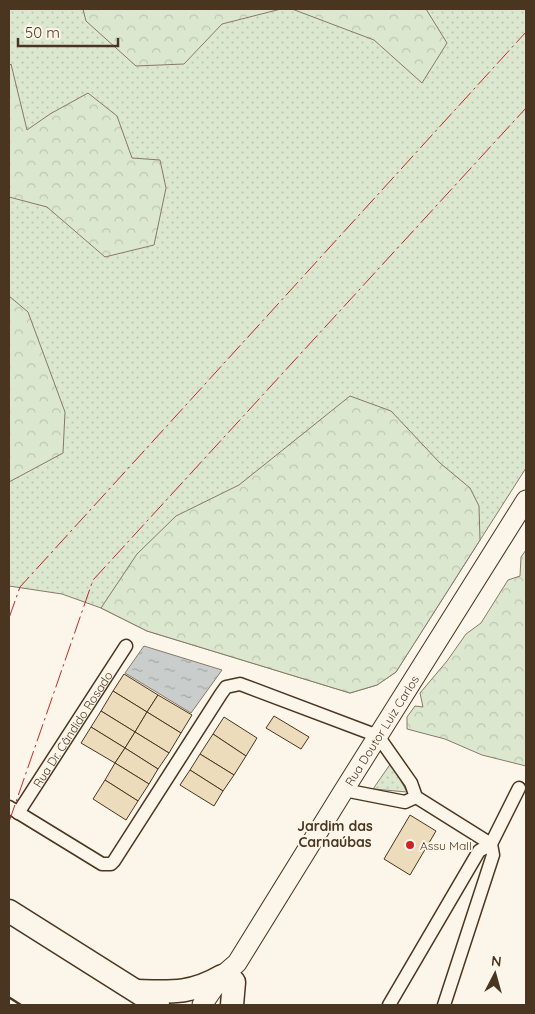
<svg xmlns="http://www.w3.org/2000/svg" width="535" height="1014" viewBox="0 0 535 1014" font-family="Quicksand,sans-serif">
<defs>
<pattern id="grass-dots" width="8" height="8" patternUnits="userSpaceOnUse" patternTransform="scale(1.25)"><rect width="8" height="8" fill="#dce7d0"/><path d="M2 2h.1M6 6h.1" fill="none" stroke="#bec7b2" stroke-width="1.8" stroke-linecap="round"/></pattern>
<pattern id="forest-crowns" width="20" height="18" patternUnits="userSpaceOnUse" patternTransform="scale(1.25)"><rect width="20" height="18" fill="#dce7d0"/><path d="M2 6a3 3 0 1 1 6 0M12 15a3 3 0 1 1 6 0" fill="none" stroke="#bec7b2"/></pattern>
<pattern id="water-ripples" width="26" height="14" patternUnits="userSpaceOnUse" patternTransform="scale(1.25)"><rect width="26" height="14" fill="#c9cecd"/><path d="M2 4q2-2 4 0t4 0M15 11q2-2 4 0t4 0" fill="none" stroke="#a5a8a6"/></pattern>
</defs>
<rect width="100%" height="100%" fill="#fbf6e9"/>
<g fill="url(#grass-dots)" stroke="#887966">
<path d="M9 9H526V468L396 672 377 685 350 693 147 631 101 608 62 594 9 586Z"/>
<path d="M391 763 407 792 373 789Z"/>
</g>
<g fill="url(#forest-crowns)" stroke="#887966">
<path d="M83 9H281L222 24 184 64 136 66 86 21Z"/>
<path d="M292 9H426L447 43 422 83 374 40Z"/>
<path d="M11 64 27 130 50 114 88 93 117 116 132 158 160 160 166 188 154 245 105 257 47 207 9 197V66Z"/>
<path d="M9 296 28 312 65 412 63 453 9 482Z"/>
<path d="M350 396 391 411 440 463 470 488 479 506 480 540 396 672 377 685 350 693 147 631 101 608 137 554 176 516 239 485Z"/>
<path d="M526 550V766L482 755 445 739 407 729V717L415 706 423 707 420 693 447 661 466 634 481 623 508 580 520 576 521 557Z"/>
</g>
<path fill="url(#water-ripples)" stroke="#887966" d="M144 646 222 670 191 713 125 673Z"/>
<g fill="#ecdcbc" stroke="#4a3520">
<path d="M124 674 158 695 147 712 113 691Z"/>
<path d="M113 691 147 712 135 732 101 711Z"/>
<path d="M158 695 192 715 181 733 147 712Z"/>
<path d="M101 711 135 732 125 748 91 727Z"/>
<path d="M147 712 181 733 169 753 135 732Z"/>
<path d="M274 716 309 737 301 749 266 728Z"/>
<path d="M224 717 257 738 246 756 213 734Z"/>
<path d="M91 727 125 748 115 763 81 743Z"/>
<path d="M135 732 169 753 158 769 125 748Z"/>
<path d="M213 734 246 756 234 775 200 754Z"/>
<path d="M125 748 158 769 149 784 115 763Z"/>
<path d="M200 754 234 775 223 791 190 770Z"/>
<path d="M115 763 149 784 138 801 105 780Z"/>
<path d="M190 770 223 791 214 806 180 785Z"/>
<path d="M105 780 138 801 126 820 93 799Z"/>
<path d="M410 815 436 831 410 875 384 859Z"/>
</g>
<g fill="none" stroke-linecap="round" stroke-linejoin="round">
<defs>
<g id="street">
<path d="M344 790 405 802 416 797"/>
<path d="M9 807 102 864H111L114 861 221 694 226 687 240 684 378 736 411 783 416 797 491 844"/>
<path id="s1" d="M18 813 126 646"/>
<path d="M389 1005 479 851 491 844"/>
<path d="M444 1005 493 855 491 844 519 788"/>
</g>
<g id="primary">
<path id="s2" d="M202 1005 222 976 237 963 344 790 526 500"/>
</g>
<g id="highway">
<path d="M9 911 158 1005"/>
<path d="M137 991C171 992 191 994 222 976"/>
<path d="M232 1005 234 982"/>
</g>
</defs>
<use href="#street" stroke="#4a3520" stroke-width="15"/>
<use href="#primary" stroke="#4a3520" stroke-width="21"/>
<use href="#highway" stroke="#4a3520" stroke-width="25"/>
<use href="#street" stroke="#fbf6e9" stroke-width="12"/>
<use href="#primary" stroke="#fbf6e9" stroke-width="19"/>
<use href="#highway" stroke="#fbf6e9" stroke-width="22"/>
<path stroke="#4a3520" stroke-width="2.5" d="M10 998 21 1005"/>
<g stroke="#c62828" stroke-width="1" stroke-dasharray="18 4 2.5 4" stroke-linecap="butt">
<path d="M9 618 20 587 526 32"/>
<path d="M9 822 93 580 526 108"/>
</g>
</g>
<circle fill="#c62828" stroke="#fbf6e9" stroke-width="2" cx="410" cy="845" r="5"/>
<g text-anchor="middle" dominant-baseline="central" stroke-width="4" stroke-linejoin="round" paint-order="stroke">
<g font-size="12" fill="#4a3520" stroke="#fbf6e9">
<text stroke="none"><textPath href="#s1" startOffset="100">Rua Dr. Cândido Rosado</textPath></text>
<text stroke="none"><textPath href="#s2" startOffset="329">Rua Doutor Luiz Carlos</textPath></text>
</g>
<g font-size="12" fill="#4a3520" stroke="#fbf6e9" text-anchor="start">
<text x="420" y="845">Assu Mall</text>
</g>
<g font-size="14" font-weight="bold" fill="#4a3520" stroke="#fbf6e9">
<text x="335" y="826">Jardim das<tspan x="335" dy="16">Carnaúbas</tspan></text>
</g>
</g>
<rect width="535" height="1014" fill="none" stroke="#4a3520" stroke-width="20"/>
<g transform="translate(495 974) rotate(6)" stroke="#fbf6e9" stroke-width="4" paint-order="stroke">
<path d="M0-4L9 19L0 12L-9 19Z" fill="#4a3520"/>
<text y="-8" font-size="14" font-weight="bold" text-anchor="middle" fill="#4a3520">N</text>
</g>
<path d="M18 38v8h100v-8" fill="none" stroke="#4a3520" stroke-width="2.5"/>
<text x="25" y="38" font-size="15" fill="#4a3520" stroke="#fbf6e9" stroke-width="4" paint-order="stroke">50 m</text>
</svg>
